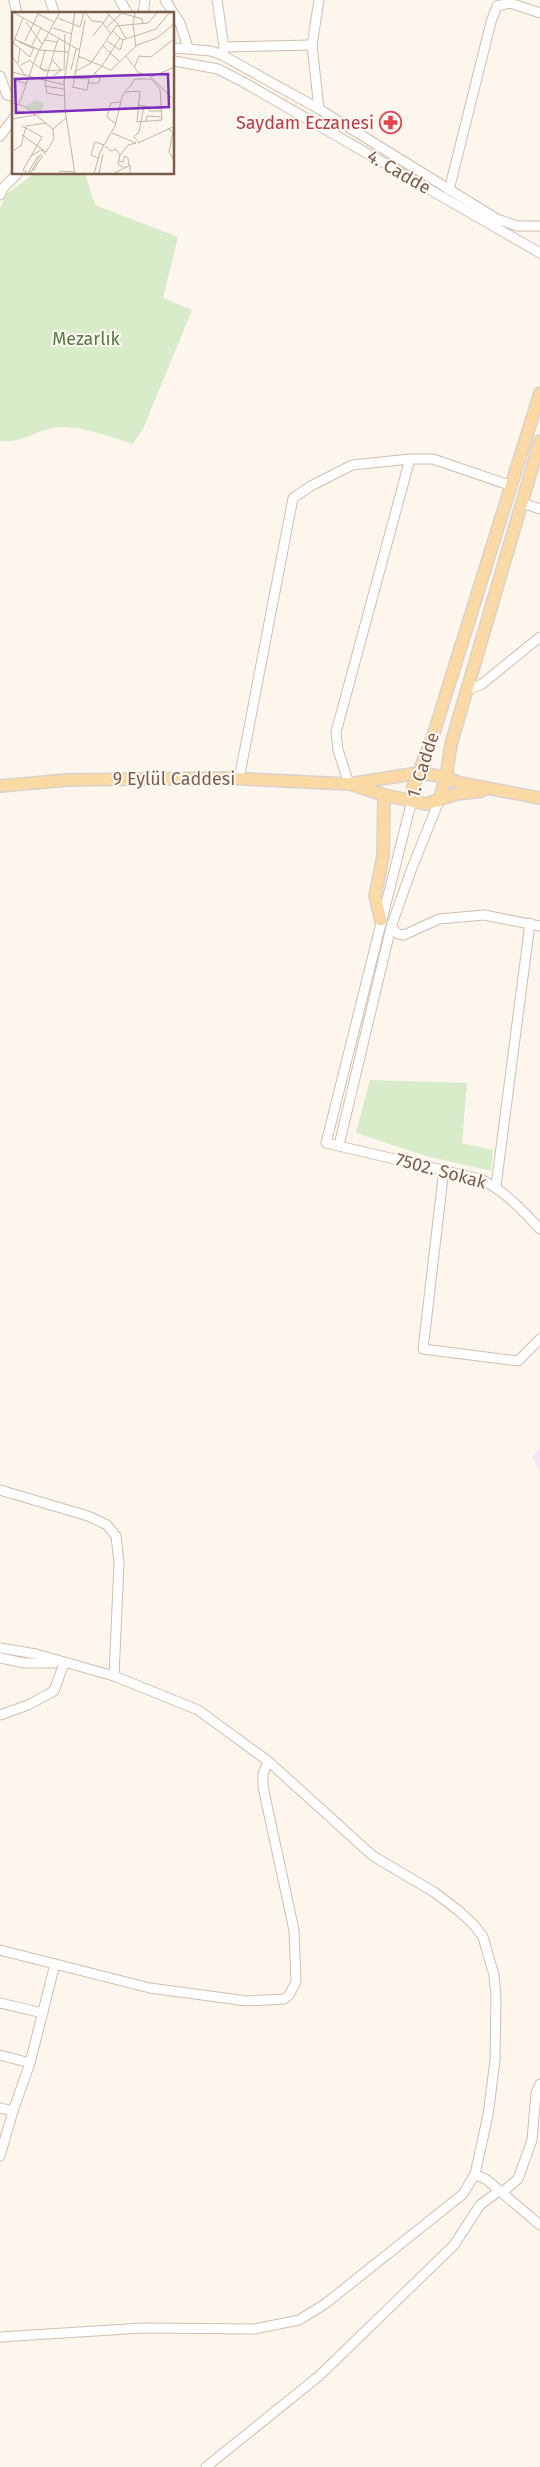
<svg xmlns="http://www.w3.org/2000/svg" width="540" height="2467" viewBox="0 0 540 2467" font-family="'Fira Sans',sans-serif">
<rect width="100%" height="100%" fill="#fdf6ec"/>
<path fill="#f3e8fa" d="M540 1446V1473L532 1458Z"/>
<g fill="#d8ecc9">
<path d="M34 174H85L95 205 178 237 163 298 192 310 143 429 133 444C110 437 84 426 60 427 38 428 24 444 0 441V208L5 195Z"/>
<path d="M370 1080 467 1083 462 1143 493 1150 491 1171 426 1156 356 1133Z"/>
</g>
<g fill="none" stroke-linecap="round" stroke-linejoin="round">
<defs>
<g id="minor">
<path d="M14 0 17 14"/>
<path d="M50 0 55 14"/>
<path d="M120 0 128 14"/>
<path d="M165 0 180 23 188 48"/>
<path d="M217 0 224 47 223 52"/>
<path d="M143 14 145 0"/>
<path d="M224 47 312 45"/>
<path d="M174 48 211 51 222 55 319 109 497 219 517 226H540"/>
<path d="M174 61 218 69 245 83 540 253"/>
<path d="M0 76 7 95 14 97"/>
<path d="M319 109 312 45 319 0"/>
<path d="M0 136 14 118"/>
<path d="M449 190 491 22 497 6 510 3 540 13"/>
<path d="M0 195 4 187 17 174"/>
<path d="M522 503 540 509"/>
<path d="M467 690 482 684 540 637"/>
<path d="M239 779 293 498 311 486 352 465 410 459H433L512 486"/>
<path d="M349 784 338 750 336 732 410 459"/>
<path d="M412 800 326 1143 480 1179C505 1191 521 1209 540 1229"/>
<path d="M391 927 398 934 404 935 439 919 484 915 540 926"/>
<path d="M339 1145 391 927 412 868 439 801"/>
<path d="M444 1169 423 1349 518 1361 540 1339"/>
<path d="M496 1186 530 923"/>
<path d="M0 1490 88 1516 107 1525 116 1536 119 1563 114 1676"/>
<path d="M0 1648 36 1654 114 1676 198 1710 268 1761 373 1856 434 1892 459 1911 474 1925 483 1937 494 1975 496 1996 495 2060 488 2115 475 2174 463 2194 325 2304 299 2320 254 2329 143 2328 0 2337"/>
<path d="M0 1658 24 1663H54"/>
<path d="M0 1715 28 1705 54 1691 64 1663"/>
<path d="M0 1950 150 1988 247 2001 284 1999 289 1995 296 1982 294 1930 263 1787V1774L268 1761"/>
<path d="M0 2003 43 2013"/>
<path d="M0 2055 30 2063"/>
<path d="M0 2108 13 2111"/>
<path d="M0 2156 13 2111 30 2063 55 1964"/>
<path d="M475 2174 487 2180 540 2225"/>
<path d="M206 2467 319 2376 454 2245 480 2205 499 2191 505 2190 518 2179 532 2140 536 2093 540 2084"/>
</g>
<g id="major">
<path d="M353 785 384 795 426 804 456 794 482 791"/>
<path d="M0 786 67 780 225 778 349 784 418 773 446 777 460 783 540 798"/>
<path d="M412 800 413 787 432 739 540 393"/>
<path d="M439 801 446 777 451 744 540 441"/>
<path d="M381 920 375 896 383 856 384 795"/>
</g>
</defs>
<use href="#minor" stroke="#d1beb0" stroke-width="11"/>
<use href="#major" stroke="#dad1cd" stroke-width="14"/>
<use href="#minor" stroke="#fff" stroke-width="9"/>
<use href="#major" stroke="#fbd9a5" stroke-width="11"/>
</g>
<defs>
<symbol id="pharmacy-ring" viewBox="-11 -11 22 22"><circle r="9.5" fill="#fffaf3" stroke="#e0444e" stroke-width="1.5"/><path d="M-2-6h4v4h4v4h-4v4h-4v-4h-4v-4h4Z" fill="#e0444e"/></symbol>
</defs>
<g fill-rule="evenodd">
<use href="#pharmacy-ring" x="378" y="110" width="25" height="25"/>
</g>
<g text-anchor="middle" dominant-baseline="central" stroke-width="4" stroke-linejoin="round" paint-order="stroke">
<g font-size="18" fill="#be3a42" stroke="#fffaf3" text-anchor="end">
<text x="374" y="123">Saydam Eczanesi</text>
</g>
<g font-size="18" fill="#7a5c4d" stroke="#fffaf3">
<text transform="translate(399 172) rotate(30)">4. Cadde</text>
<text transform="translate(423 765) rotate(-72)">1. Cadde</text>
<text x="174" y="779">9 Eylül Caddesi</text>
<text transform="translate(441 1171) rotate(15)">7502. Sokak</text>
</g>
<g font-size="18" fill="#537a41" stroke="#fffaf3">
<text x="86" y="339">Mezarlık</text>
</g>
</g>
<g transform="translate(12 12)">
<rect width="162" height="162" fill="#fdf6ec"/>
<path d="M23 88 32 91 28 104 13 95Z" fill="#d8ecc9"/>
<path fill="none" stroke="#c5b3a7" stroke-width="1" d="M1 0 67 38M73 0 80 9 90 10 99 22M94 0 106 12 114 27M123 0 121 12 124 35M110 1 130 7 131 12M26 2 42 10M46 6 68 15 72 0M14 10 30 32M95 15 110 1M41 16 60 22M101 19 111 29 108 38M81 24 97 3M2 27 28 38 56 40M33 28 45 30 48 26M110 28 144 17 158 0M13 29 27 0M95 29 108 38M0 30 18 45 22 35M7 30 21 36M20 33 29 16M0 34 11 6M91 34 107 49M33 39 28 56 35 58M0 44 13 63M66 44 99 58 125 33 145 26 163 11M114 44 127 61 138 64 163 89M40 47 49 58 41 64M6 51 8 36M23 52 32 59 51 58M9 53 18 48 21 52M123 54 127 44 139 45 163 26M52 58 53 22M59 58 64 37M0 60 53 73M62 60 79 51 104 14 136 11 146 0M139 65 163 55M61 66 77 67M0 67 15 72M34 67 45 30M33 68 35 81 52 84M52 68 53 98 63 162M52 70 63 0M76 71H87L88 66 83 61M32 74 52 77M61 74 73 8M60 75 75 78 77 67 90 54 108 26M0 91 12 94 34 111M7 92 25 42 48 0M126 93 149 97M138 96 137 99H150M0 98 17 101M0 107 23 103M134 110 135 104 150 105M104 112 95 105 99 91 108 90M10 114 30 125 11 158 15 160M156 117 161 120 157 140 163 150M100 121 124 131 116 133 108 143 106 152 112 156M10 123 34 140 42 127 41 117M126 131 163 114M127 131 122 125 127 120 132 94M93 134 99 139 104 137 108 143M0 139 9 134 14 114 34 111 41 117 55 105M19 144 29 138 34 142M86 146 79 143 83 130 92 133M107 149 111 150 113 144 116 146 117 154M21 159 31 143M47 159 63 160M16 161 26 144M87 161 91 142M18 162 29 142M82 162 88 140 103 114 110 85 113 80 119 73 122 68 124 67H139L148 77 150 108 125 110 128 79 113 80M101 162 118 153V162"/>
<path fill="#7b2cbf" fill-opacity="0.15" stroke="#7b2cbf" stroke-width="2.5" d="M156 62 157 95 4 101 3 67Z"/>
<rect width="162" height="162" fill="none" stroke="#7a5c4d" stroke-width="2.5"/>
</g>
</svg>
